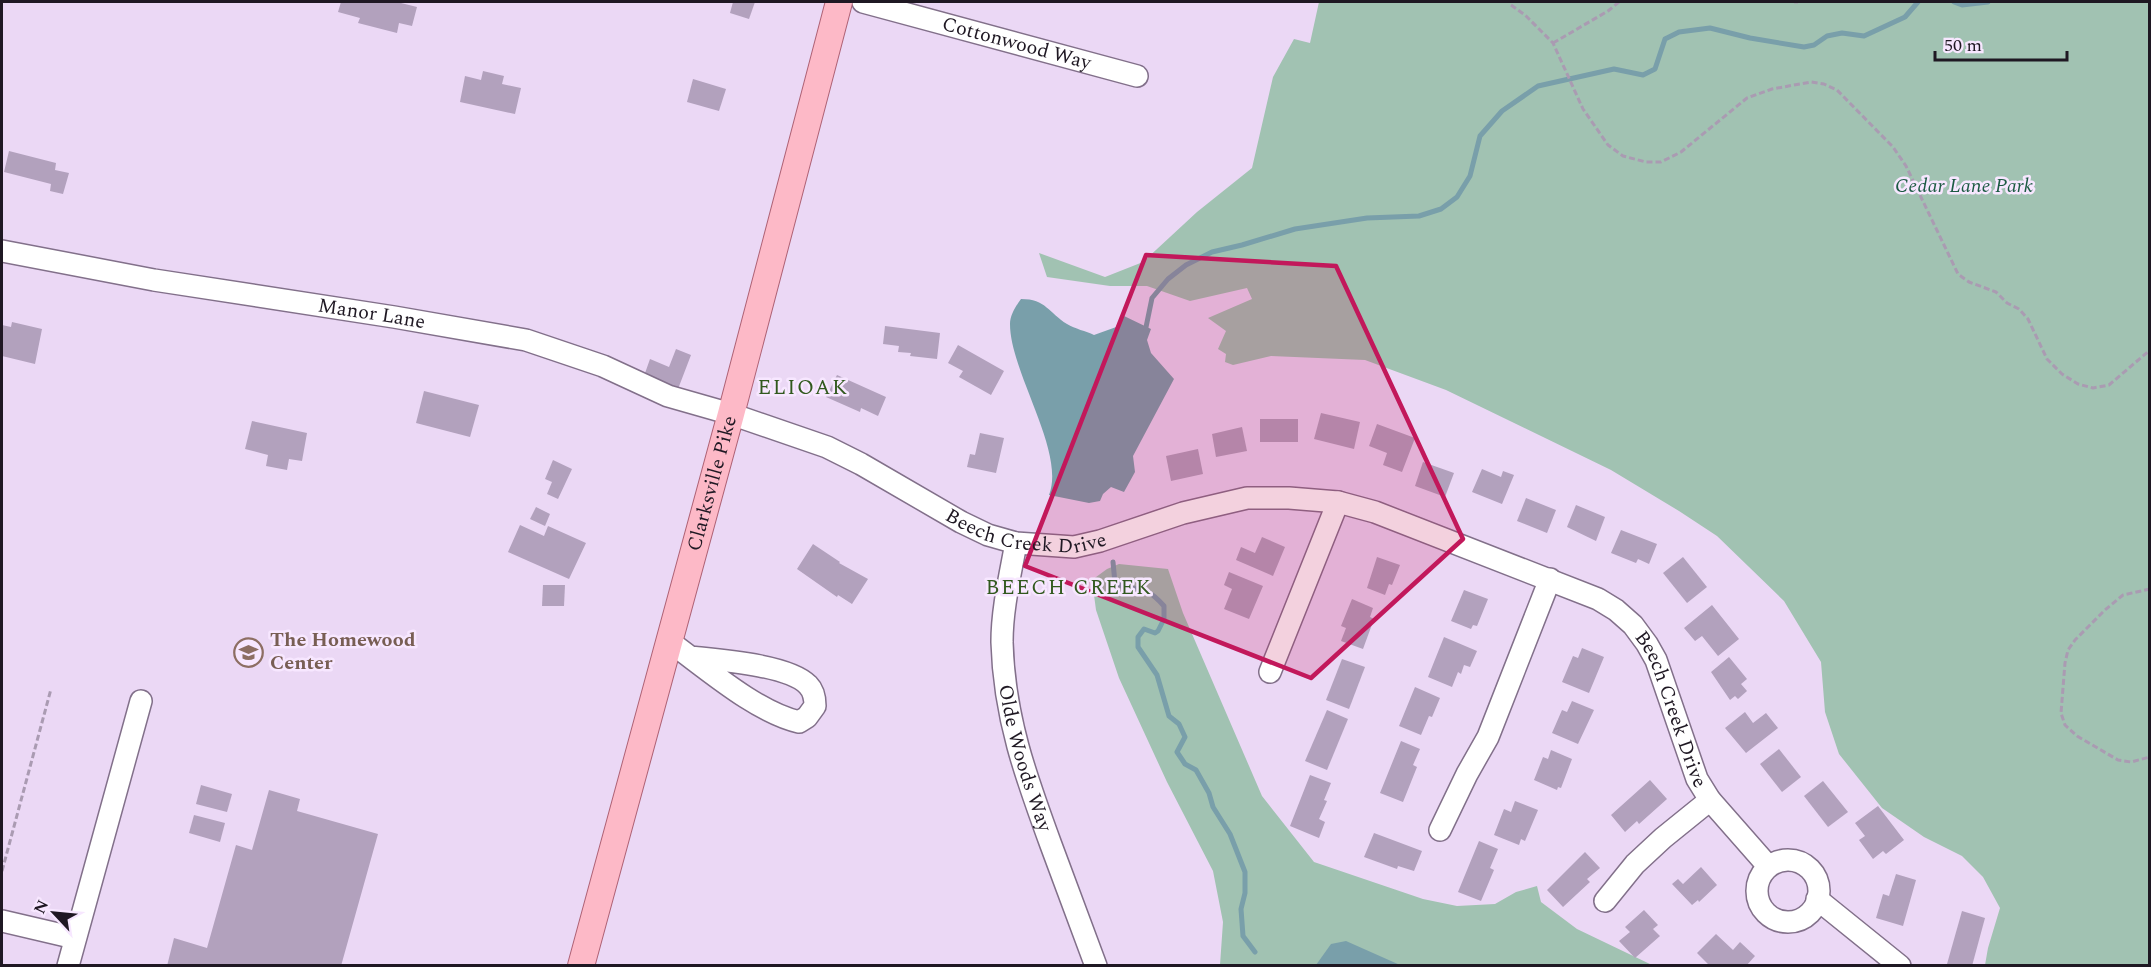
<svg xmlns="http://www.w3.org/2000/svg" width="2151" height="967" viewBox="0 0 2151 967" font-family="Spectral,serif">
<rect width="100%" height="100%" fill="#ebd8f5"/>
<g fill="#a1c2b2">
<path d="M1319 2H2149V965H1985L1988 948 2000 908 1983 877 1962 856 1924 837 1882 808 1839 754 1825 712 1821 662 1784 601 1717 536 1679 511 1611 470 1446 390 1365 360 1271 356 1233 365 1225 362 1226 354 1218 349 1226 331 1208 318 1252 299 1247 288 1190 301 1147 286H1110L1047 277 1039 253 1105 277 1143 262 1197 212 1252 168 1273 77 1294 39 1310 43Z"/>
<path d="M1119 564 1168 569 1183 613 1262 796 1314 862 1423 899 1457 906 1495 904 1516 892 1537 886 1541 902 1577 929 1652 965H1220L1223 922 1213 871 1167 782 1119 678 1096 610 1092 580 1107 569Z"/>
</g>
<g fill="#799faa">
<path d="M1021 299C1046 299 1049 313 1067 324 1075 329 1086 331 1094 335L1119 326 1124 316 1151 329 1147 340 1151 353 1174 379 1133 456 1135 472 1124 492 1111 487 1103 494 1100 501 1089 503 1049 495C1066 452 1010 372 1010 324 1010 315 1016 306 1021 299Z"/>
<path d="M1346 941 1400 965H1316L1331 944Z"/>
</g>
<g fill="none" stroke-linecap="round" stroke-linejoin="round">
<g stroke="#799faa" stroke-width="5">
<path d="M1954 2 1962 5 1988 2"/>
<path d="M1145 332 1152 298 1168 279 1186 265 1212 252 1242 245 1295 229 1367 218 1419 216 1441 209 1457 197 1470 176 1480 136 1502 111 1538 86 1614 69 1643 75 1655 69 1665 39 1679 32 1710 28 1750 38 1804 47 1814 45 1827 36 1842 33 1864 36 1905 17 1918 2"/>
<path d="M1113 562 1115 583C1139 594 1143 582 1164 606V619L1158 631 1155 633 1144 629 1138 637V647L1157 675 1169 716 1179 724 1185 737 1177 752 1185 764 1196 770 1209 793 1213 807 1230 834 1245 872V893L1241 909 1243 936 1255 952"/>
</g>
</g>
<g fill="#b2a1bd">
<path d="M341 2H397L417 7 412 26 399 23 397 33 358 23 360 18 338 12Z"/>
<path d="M733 2H755L749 19 730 13Z"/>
<path d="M483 71 504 76 502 84 521 88 515 114 460 102 465 76 481 80Z"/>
<path d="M693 79 726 89 719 111 687 102Z"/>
<path d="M9 151 56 163 55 170 69 173 63 194 50 191 51 184 4 172Z"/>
<path d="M12 322 42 329 35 364 2 356V325L11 327Z"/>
<path d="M885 326 940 333 937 359 910 356 911 353 898 352 899 346 883 344Z"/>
<path d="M958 345 1004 371 991 395 959 377 963 371 948 363Z"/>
<path d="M676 349 691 355 678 389 644 376 650 359 669 367Z"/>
<path d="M837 375 886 397 878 416 861 408 860 412 826 397Z"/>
<path d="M424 391 479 405 470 437 416 423Z"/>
<path d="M1321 413 1360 422 1354 449 1314 439Z"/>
<rect x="1260" y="419" width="38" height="23"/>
<path d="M252 421 307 433 302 461 289 459 287 470 266 466 268 455 245 449Z"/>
<path d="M1377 424 1415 438 1402 472 1383 465 1387 453 1369 446Z"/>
<path d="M1242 427 1247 451 1216 457 1212 434Z"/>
<path d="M980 433 1004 438 996 473 967 467 970 454 975 455Z"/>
<path d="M1198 449 1203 474 1171 481 1166 456Z"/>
<path d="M553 460 572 469 558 499 547 494 552 482 545 479Z"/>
<path d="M1423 462 1454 473 1445 497 1415 486Z"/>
<path d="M1482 469 1501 477 1503 471 1514 475 1502 504 1472 492Z"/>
<path d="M1526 498 1556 510 1547 533 1517 521Z"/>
<path d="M1576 505 1605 517 1596 541 1567 527Z"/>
<path d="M536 507 550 514 545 526 530 519Z"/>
<path d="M520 525 544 536 548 526 586 543 569 579 508 552Z"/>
<path d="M1621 530 1657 544 1649 564 1638 559 1636 563 1611 553Z"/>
<path d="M1262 537 1285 547 1273 576 1236 560 1241 547 1255 553Z"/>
<path d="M813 544 840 562 839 563 868 579 852 604 838 595 837 597 797 569Z"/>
<path d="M1377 557 1400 565 1392 585 1389 584 1385 595 1367 588Z"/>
<path d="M1683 557 1707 587 1687 603 1663 573Z"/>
<path d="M1229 572 1263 586 1249 619 1224 609 1232 589 1224 585Z"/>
<path d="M543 585H565L564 606H542Z"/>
<path d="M1464 590 1488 599 1477 626 1473 625 1471 629 1451 621Z"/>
<path d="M1352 599 1373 608 1370 617 1374 619 1363 649 1341 641 1346 628 1341 626Z"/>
<path d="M1712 605 1739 639 1718 656 1702 636 1695 641 1684 628Z"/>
<path d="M1444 637 1477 651 1470 667 1464 665 1461 674 1458 672 1452 687 1428 677Z"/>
<path d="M1582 648 1604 657 1589 693 1562 682 1573 656 1578 658Z"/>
<path d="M1729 657 1747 679 1741 684 1747 691 1738 699 1735 696 1730 700 1711 672Z"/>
<path d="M1342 659 1365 667 1349 709 1326 700Z"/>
<path d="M1415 687 1440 698 1432 717 1429 716 1421 735 1399 726Z"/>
<path d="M1572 701 1594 710 1578 744 1552 733 1562 710 1567 712Z"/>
<path d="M1327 710 1348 719 1327 770 1305 761Z"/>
<path d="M1745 712 1753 723 1766 713 1778 728 1746 753 1725 728Z"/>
<path d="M1401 741 1420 749 1413 765 1417 767 1403 802 1380 793Z"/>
<path d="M1779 749 1801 777 1782 792 1760 764Z"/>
<path d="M1551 750 1572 759 1561 788 1558 787 1557 790 1534 780 1543 757 1548 759Z"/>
<path d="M1310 775 1331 783 1324 800 1327 801 1319 819 1325 822 1319 838 1290 826Z"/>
<path d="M1650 780 1667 799 1639 824 1637 821 1625 832 1611 815Z"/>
<path d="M1823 781 1848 812 1828 827 1804 796Z"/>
<path d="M201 785 232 794 227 812 196 804Z"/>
<path d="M269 790 300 799 297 811 378 834 341 966H167L174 938 207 948 236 845 252 850Z"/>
<path d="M1515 801 1538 810 1525 841 1521 839 1519 845 1494 835 1504 809 1511 812Z"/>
<path d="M1878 806 1904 840 1886 854 1883 851 1873 859 1859 840 1865 836 1855 823Z"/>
<path d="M194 815 225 823 220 842 189 833Z"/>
<path d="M1374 833 1422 851 1414 871 1398 866 1397 869 1364 857Z"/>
<path d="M1479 841 1498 849 1490 868 1494 870 1481 901 1458 892Z"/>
<path d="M1585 852 1600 868 1587 879 1590 882 1563 907 1547 890Z"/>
<path d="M1701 867 1717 885 1699 902 1698 900 1692 905 1672 884 1678 879 1683 884Z"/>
<path d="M1896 874 1916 880 1903 926 1876 918 1883 894 1889 896Z"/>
<path d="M1644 910 1658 925 1653 929 1660 936 1635 958 1619 941 1630 932 1625 927Z"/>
<path d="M1962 911 1985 918 1972 966 1947 964Z"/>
<path d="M1716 934 1733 950 1740 942 1755 956 1746 966H1710L1697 953Z"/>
</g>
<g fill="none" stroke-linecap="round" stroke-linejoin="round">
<defs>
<g id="minor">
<path id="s1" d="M863 2 1137 76"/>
<path id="s2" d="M2 251 154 280 394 317 526 340 603 366 668 396 731 414 827 447 861 464 961 522 988 535 1016 543 1074 547 1100 541 1183 513 1247 498H1289L1338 502 1375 512 1598 599 1616 610 1633 625 1647 644 1656 660 1697 779 1710 800 1768 866"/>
<path id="s3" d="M1016 543C1010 576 1002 609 1002 642 1004 717 1026 777 1051 845 1066 885 1081 925 1096 966"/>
<path d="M670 642C706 668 756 712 799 722L807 717 815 706C815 698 814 691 808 685 789 665 719 660 691 657"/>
<path d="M1270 672 1338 502"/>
<path d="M1440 830 1467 774 1488 737 1550 579"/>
<circle cx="1788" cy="891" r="31"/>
<path d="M1817 899 1900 966"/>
<path d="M1605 901 1635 864 1663 838 1710 800"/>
<path d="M2 921 75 938"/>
<path d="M68 966 141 701"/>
</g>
<g id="major">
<path id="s4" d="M581 966 731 414 839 2"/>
</g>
</defs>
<use href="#minor" stroke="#82708a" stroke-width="24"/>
<use href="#major" stroke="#ae6275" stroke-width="28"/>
<g stroke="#aa9bb2" stroke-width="3" stroke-dasharray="6 3" stroke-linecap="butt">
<path d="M1794 2H1798"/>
<path d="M1511 5 1525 15 1553 43 1583 109 1608 145 1623 156 1646 162H1661L1681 152 1747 98 1772 89 1811 82 1824 84 1837 90 1893 147 1906 166 1958 274 1969 282 1996 292 2007 303 2019 309 2028 319 2047 359 2062 374 2078 384 2093 388 2109 385 2150 350"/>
<path d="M1553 43 1608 11 1619 2"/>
<path d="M2150 589 2123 595 2105 610 2075 640 2068 650 2065 663 2061 713 2065 725 2077 736 2118 760 2131 762 2150 757"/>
<path d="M2 871 51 689"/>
</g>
<use href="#minor" stroke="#fff" stroke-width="21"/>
<use href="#major" stroke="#fdb9c7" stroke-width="26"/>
</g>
<path fill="#c2185b" fill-opacity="0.2" stroke="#c2185b" stroke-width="4.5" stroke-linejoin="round" d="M1146 255 1336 266 1463 539 1311 678 1025 566Z"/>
<defs>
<symbol id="school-ring" viewBox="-11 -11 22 22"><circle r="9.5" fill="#f7e7ff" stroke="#8d6e63" stroke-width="1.5"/><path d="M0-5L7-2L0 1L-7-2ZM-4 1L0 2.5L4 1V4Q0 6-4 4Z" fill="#8d6e63"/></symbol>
</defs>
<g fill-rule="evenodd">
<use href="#school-ring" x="232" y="636" width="33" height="33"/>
</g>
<g text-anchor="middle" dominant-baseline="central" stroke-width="5" stroke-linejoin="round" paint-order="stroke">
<g font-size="20" fill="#1f1823" stroke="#f7e7ff">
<text stroke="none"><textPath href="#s1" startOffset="159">Cottonwood Way</textPath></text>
<text stroke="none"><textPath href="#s2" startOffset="375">Manor Lane</textPath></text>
<text stroke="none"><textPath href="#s4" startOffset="500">Clarksville Pike</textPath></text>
<text stroke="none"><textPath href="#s2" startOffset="1072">Beech Creek Drive</textPath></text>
<text stroke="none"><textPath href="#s2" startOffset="1808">Beech Creek Drive</textPath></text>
<text stroke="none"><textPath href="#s3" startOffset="219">Olde Woods Way</textPath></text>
</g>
<g font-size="20" font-style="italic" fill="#1c5b43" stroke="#f7e7ff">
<text x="1964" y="186">Cedar Lane Park</text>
</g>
<g font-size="20" font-weight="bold" fill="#785e54" stroke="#f7e7ff" text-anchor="start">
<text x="270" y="640">The Homewood<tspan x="270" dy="23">Center</tspan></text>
</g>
<g font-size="21" letter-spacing="1.5" fill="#31591e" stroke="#f7e7ff">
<text x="803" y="388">ELIOAK</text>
<text x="1069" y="588">BEECH CREEK</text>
</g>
</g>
<rect width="2151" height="967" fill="none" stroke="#1f1823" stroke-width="6"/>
<g transform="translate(54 913) rotate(296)" stroke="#f7e7ff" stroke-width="4.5" paint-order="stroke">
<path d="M0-4.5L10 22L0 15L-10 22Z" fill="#1f1823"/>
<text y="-9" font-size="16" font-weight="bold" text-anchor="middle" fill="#1f1823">N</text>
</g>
<path d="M1935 51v9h132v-9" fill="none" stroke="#1f1823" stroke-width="3"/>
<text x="1944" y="51" font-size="18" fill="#1f1823" stroke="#f7e7ff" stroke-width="4.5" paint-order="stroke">50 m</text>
</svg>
